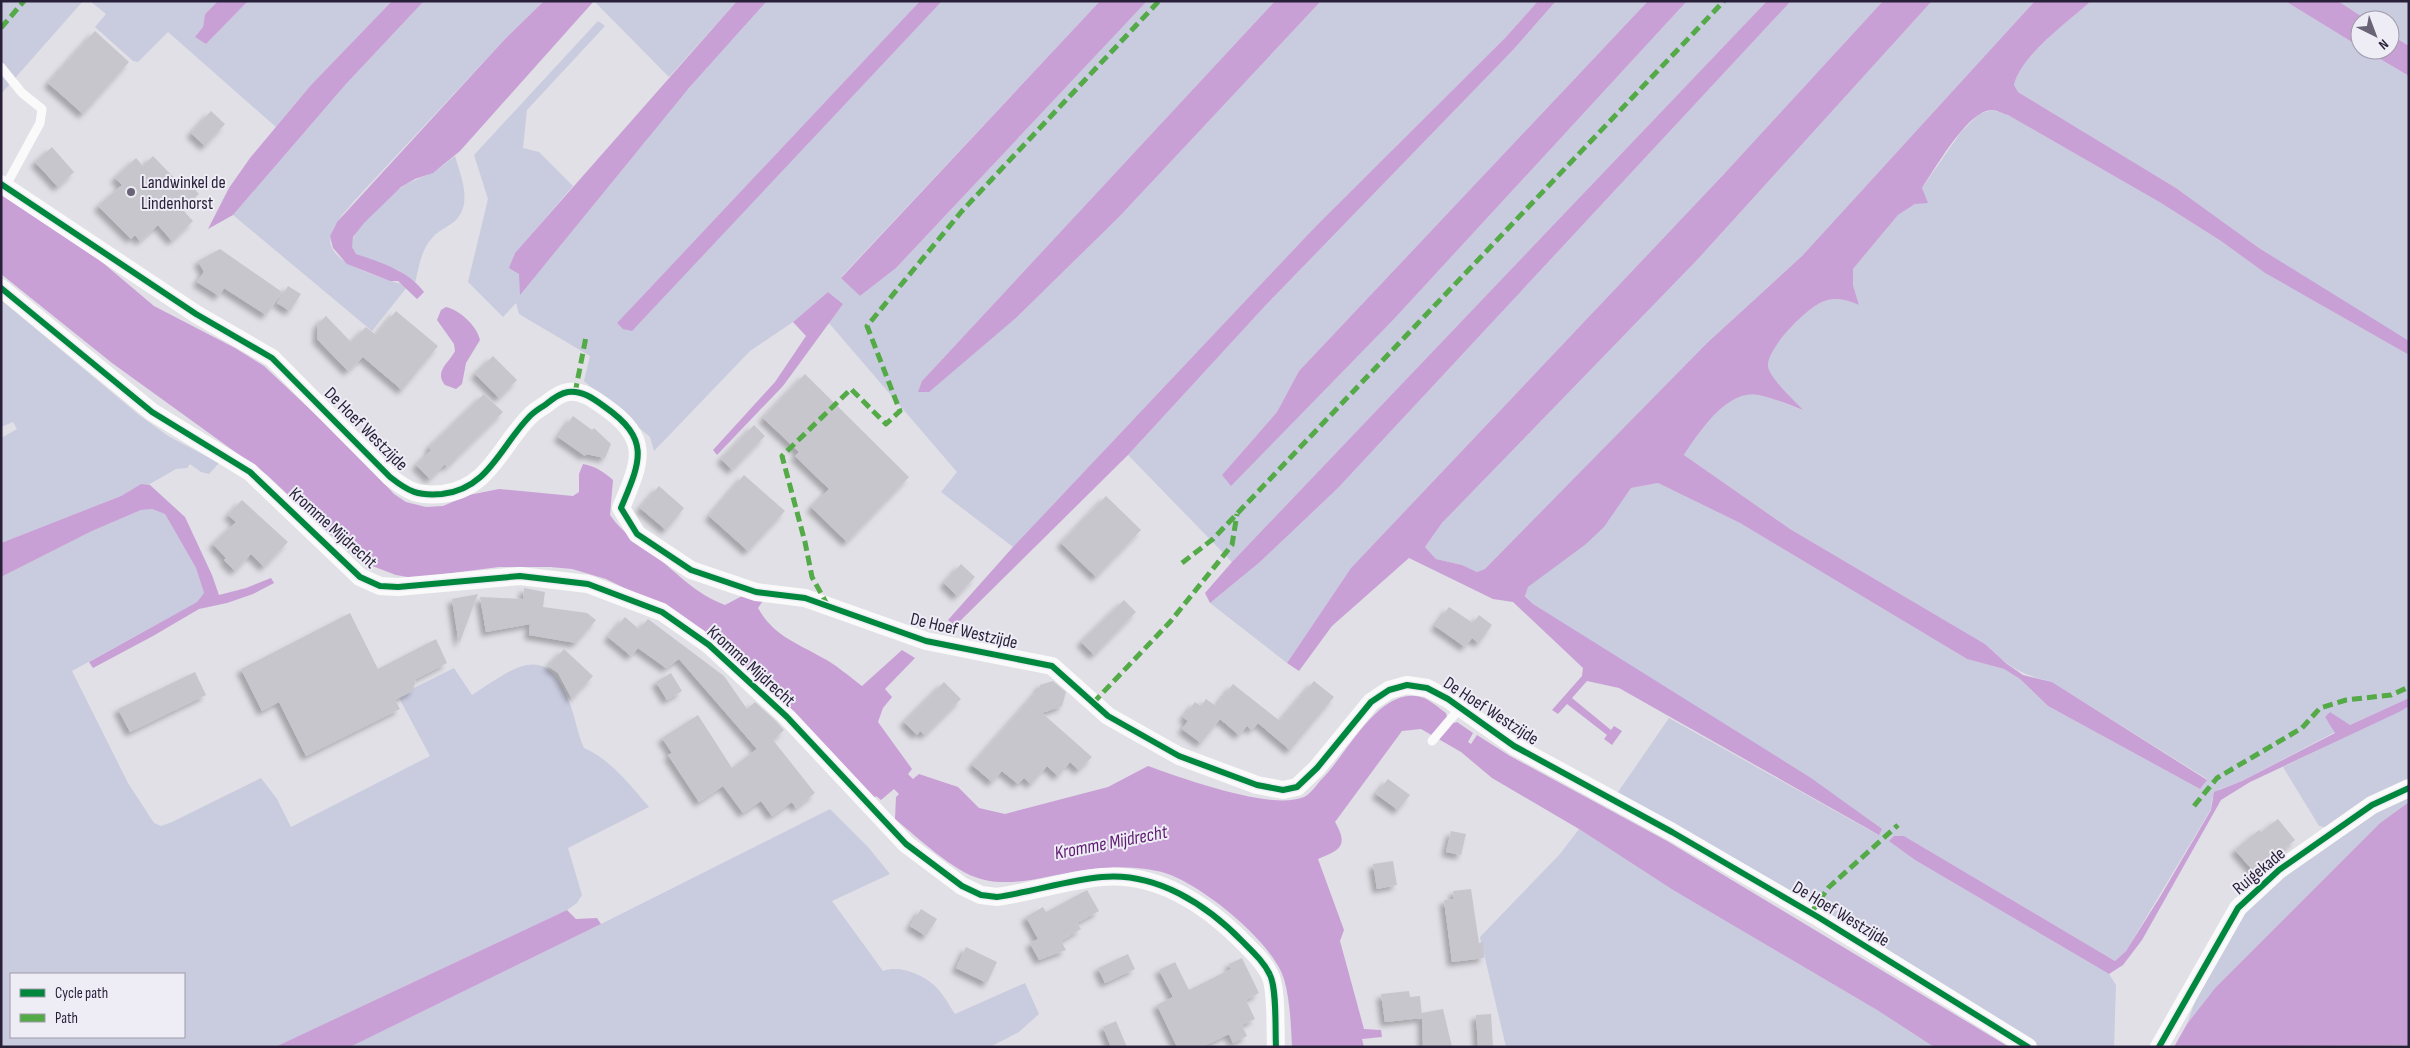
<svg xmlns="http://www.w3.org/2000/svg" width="2410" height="1048" viewBox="0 0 2410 1048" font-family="'Sofia Sans Condensed',sans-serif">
<defs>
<filter id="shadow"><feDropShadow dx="-4.5" dy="4.5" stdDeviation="2.5" flood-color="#0004"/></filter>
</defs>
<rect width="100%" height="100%" fill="#e1e0e6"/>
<g fill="#c9cbdf" fill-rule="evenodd">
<path d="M1 1H83L1 94Z"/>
<path d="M90 1H218L205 14 203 27 196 37 206 44 248 1H392L311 85 276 127 168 32 138 62 133 61 95 27 106 14Z"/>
<path d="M424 1H544L505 39 355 200C347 210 335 221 331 235 324 259 366 272 382 278 392 282 399 282 407 287L372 331 233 215 346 84Z"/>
<path d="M594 1H737L669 77Z"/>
<path d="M767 1H920L617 323 885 60 942 1H1100L841 277 860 296 896 268 1147 1H1275L922 381 1017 317 1119 217 1321 1H1538L1505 38 1316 226 1013 547 941 492 957 472 828 322 843 304 828 292 793 322 750 351 654 451 650 437 584 381 590 356 519 314 516 303 503 317 468 282 488 199 474 155 598 21 605 26 527 110 523 148 539 152 573 186 511 258 688 89Z"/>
<path d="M1556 1H1648L1299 371 1277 412 1222 475 1231 485 1394 319 1687 1H1767L1232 562 1128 455 1265 306 1513 50Z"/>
<path d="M1791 1H1883L1724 174 1351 568 1287 663 1210 603 1260 562 1338 488Z"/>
<path d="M1932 1H2035L1802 256 1707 343 1485 570 1477 572 1462 565 1436 559 1425 547 1442 523 1698 259Z"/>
<path d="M2091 1H2285L2360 47V50H2365L2409 76V342L2259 248 2176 188 2018 92 2014 85C2021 55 2068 22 2091 1Z"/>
<path d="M2338 1H2409V46L2390 34V20H2367Z"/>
<path d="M1992 110 2008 115 2161 203 2221 241 2265 273 2409 355V698L2350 725 2325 717 2335 732 2242 781 2220 789 2212 799 2211 809 2126 951 2115 961 1904 836 1890 841 1915 860 2109 974 2116 985 2114 1047H2039L1826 915 1825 900 1815 894 1800 900 1616 795 1669 718 1878 835 1533 604 1525 595 1528 587 1603 528 1631 488 1658 483 1740 523 1967 659 2004 669 2020 679 2048 706 2200 789 2207 779 2052 682C2017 673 2011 668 1985 644L1790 529 1684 455C1699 432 1727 389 1758 394 1772 397 1788 405 1802 410 1794 399 1771 381 1768 368 1764 350 1806 309 1822 302 1835 296 1847 300 1859 305L1853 285V269L1898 215 1915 204 1922 188 1961 132 1979 114Z"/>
<path d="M455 156C461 177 473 203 455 221 448 227 439 230 433 237 421 249 419 267 415 283L400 271 356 254C355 252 353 250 352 247 349 231 389 195 402 187 412 180 423 178 433 172 441 168 448 161 455 156Z"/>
<path d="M1 300 139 415 168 436 219 463 209 474 201 472 190 464 187 468 176 469 148 485 141 484 121 496 1 543V438L17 429 13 422 1 427Z"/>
<path d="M152 509 165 514 196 568 204 593 197 602 72 671 128 783 154 823 161 826 172 822 261 778 277 799 291 827 430 756 398 696 454 668 472 695C516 666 548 639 571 707 576 721 578 735 584 748 611 760 630 785 649 807L568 848 582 895 577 903 567 910 275 1047H1V577L92 531 141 510ZM11 974H184V1037H11Z"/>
<path d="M2409 706V782L2329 828 2319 826 2283 767Z"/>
<path d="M2409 797V802L2380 823 2215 988 2187 1024 2202 982 2242 910 2283 875 2378 812Z"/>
<path d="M830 809 868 847 890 874 832 901 883 971C899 965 921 974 934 985 942 992 949 1005 955 1014L1025 983 1039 1014 1019 1032 990 1047H350L601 924Z"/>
<path d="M1579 829 1673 890 1877 1010 1934 1047H1506L1480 937 1560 854Z"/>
</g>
<g fill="#c8a0d6">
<path d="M218 1H248L206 44 195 37 203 27 205 14Z"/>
<path d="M392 1H424L346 84 233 215 208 229 229 188 250 158 311 85Z"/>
<path d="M544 1H594L460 151 433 173 415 179 401 187 364 223 353 237 352 247 356 254C380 262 409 271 424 292L417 299 398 281H390L347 264 333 248 330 236 337 222 505 39Z"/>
<path d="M737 1H767L688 89 520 295 519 274 509 268 515 253Z"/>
<path d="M920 1H942L632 331 623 329 617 323Z"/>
<path d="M1100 1H1147L896 268 860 296 841 278Z"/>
<path d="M1275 1H1321L1119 217 1017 317 929 392H918L922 381Z"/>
<path d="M1538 1H1556L1513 50 1265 306 1128 455 955 626 948 620 1013 547 1316 226 1505 38Z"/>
<path d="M1648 1H1687L1394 319 1231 486 1222 475 1277 412 1299 371Z"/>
<path d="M1767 1H1791L1338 488 1260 562 1210 603 1205 593 1232 562Z"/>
<path d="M1883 1H1932L1698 259 1442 523 1425 547 1436 559 1462 565 1477 572 1485 569 1707 343 1802 256 2035 1H2091C2068 22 2021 55 2014 85L2018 92 2176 188 2259 248 2409 341V355L2265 273 2221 241 2161 203 2008 115C2004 114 1998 111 1993 110 1969 108 1935 169 1922 188L1928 203 1915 204 1898 215 1853 269V285L1859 305C1847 300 1835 296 1822 302 1806 309 1768 347 1768 365 1767 376 1795 401 1803 410 1789 405 1774 398 1759 395 1728 388 1699 432 1684 455L1790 529 1985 644 2007 664 2023 675 2052 682 2207 780 2200 789 2048 706 2020 679 2004 669 1967 659 1740 523 1658 483 1631 488 1604 527 1586 544 1528 587 1525 596 1533 604 1811 778 1882 829 1879 835 1619 688 1587 681 1572 698 1611 730 1614 726 1622 731 1612 745 1604 739 1607 735 1567 704 1558 714 1552 710 1582 676 1583 668 1513 602 1493 599 1409 558 1332 626 1299 671 1287 663 1351 568 1724 174Z"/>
<path d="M2285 1H2338L2367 20H2360V47Z"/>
<path d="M2390 34 2409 46V76L2365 50H2390Z"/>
<path d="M1 189 83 246 154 306 235 348 264 366 347 444 394 494 406 502 426 507 443 506 469 495 499 489 573 496 579 492V474L583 464C595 466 604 472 613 480L610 515C624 535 638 541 656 556 679 575 696 594 725 605L742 596 764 599 758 608C773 635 795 642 821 657 835 664 849 676 862 686L902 650 915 658 885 689 892 697 883 708 878 722 912 769 908 774 913 779 919 774 958 787 979 808 1005 814 1108 787 1148 766C1182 778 1271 811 1304 797 1310 794 1316 786 1320 781 1346 757 1380 682 1424 698 1431 701 1439 708 1446 713L1447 717 1455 723 1457 722 1473 733 1468 742 1471 744 1477 735 1510 756 1667 841 2009 1047H1934L1877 1010 1673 890 1579 829 1492 778 1461 752 1421 729 1402 731 1335 822C1349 846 1340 850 1318 859L1344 930 1340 941 1364 1029 1381 1030 1382 1037 1362 1039 1364 1047H1292C1291 1025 1290 1000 1284 979 1273 942 1201 884 1165 873 1142 866 1116 867 1093 869 1057 872 1017 889 981 879 954 872 917 837 895 819L896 797 899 794 894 789 881 800 876 796 872 800 866 797 781 698 734 659 657 604 606 579 572 569 550 567H499L413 578 396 575 367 564 346 549 267 475 112 363 1 274Z"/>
<path d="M828 292 843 304 783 386 717 455 713 450 775 382 806 336 793 322Z"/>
<path d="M446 307C460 310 477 326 480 340L466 363 462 384 456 389 445 385C434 371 449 363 455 351L454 344 437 320 441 310Z"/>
<path d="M141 484 150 485 185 517 212 575 219 595 246 588 271 578 274 583 253 594 227 603 199 609 153 636 93 668 89 662 197 602 204 593 196 568 165 514 152 509 141 510 92 531 1 577V543L121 496Z"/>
<path d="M2409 698V706L2401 711 2250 782 2221 800 2142 940 2123 965 2109 974 1915 860 1889 841 1894 836H1904L2115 961 2126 951 2160 897 2211 810 2214 792 2242 781 2335 733 2325 717 2330 712 2350 725Z"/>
<path d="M2409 802V1045L2174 1047 2187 1024 2215 988 2380 823Z"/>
<path d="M567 910 576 919 597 918 601 924 350 1047H275Z"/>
</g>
<g fill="#c8c6cd" filter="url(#shadow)">
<path d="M95 31 129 62 83 114 48 83Z"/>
<path d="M211 111 225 124 205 146 191 133Z"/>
<path d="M52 147 74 172 58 187 35 162Z"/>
<path d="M153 156 180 184 185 179 199 194 182 209 193 221 172 241 158 225 140 241 135 235 131 239 98 206 122 185 115 178 136 158 143 166Z"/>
<path d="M220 249 282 292 266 315 224 288 219 296 197 282 204 272 198 261Z"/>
<path d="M288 286 301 294 290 311 277 303Z"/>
<path d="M396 311 438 346 402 390 363 357 348 371 317 339 318 324 326 316 351 342 366 327 376 335Z"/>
<path d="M493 356 517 380 499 398 475 374Z"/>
<path d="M805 374 909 477 847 542 811 507 829 489 795 456 799 452 763 418Z"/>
<path d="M484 394 503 412 447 467 445 464 430 479 416 465 431 450 429 447Z"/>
<path d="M573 416 592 430 594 428 611 444 605 458 586 454 585 456 558 437Z"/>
<path d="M754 425 765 436 732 470 721 459Z"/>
<path d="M744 475 785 511 748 551 709 516Z"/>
<path d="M659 486 684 508 666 530 640 508Z"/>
<path d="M1106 496 1141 530 1096 577 1061 543Z"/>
<path d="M242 500 288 542 264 567 251 554 235 571 224 560 226 558 213 544 236 522 228 515Z"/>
<path d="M961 564 975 577 957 596 944 583Z"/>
<path d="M524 588 545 592 543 607 587 613 596 620 576 643 529 635 530 624 486 632 480 597 523 599Z"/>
<path d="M478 594 459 644 452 599Z"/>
<path d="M1124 600 1136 612 1094 655 1081 642Z"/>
<path d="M1449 607 1473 623 1479 615 1492 625 1479 643 1472 638 1465 647 1435 626Z"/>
<path d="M350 613 378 669 436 639 447 663 416 679 413 691 395 700 400 709 306 756 279 702 262 711 241 669Z"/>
<path d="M625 617 639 629 648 619 724 676 747 709 755 702 776 721 784 730 773 740 815 793 796 808 792 802 772 816 761 801 743 813 723 786 699 802 668 755 672 753 662 738 698 715 732 768 757 749 679 659 666 668 638 648 631 656 608 637Z"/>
<path d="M564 649 593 676 572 699 558 673 548 666Z"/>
<path d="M195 672 206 695 130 732 118 709Z"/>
<path d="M671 673 682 691 667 700 656 682Z"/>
<path d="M1053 681 1066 692 1062 706 1042 713 1092 757 1079 770 1070 762 1058 776 1047 766 1031 784 1024 778 1018 784 1002 771 992 782 972 765 1039 689 1040 685Z"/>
<path d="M1314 681 1334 697 1290 750 1258 723 1252 730 1247 726 1239 735 1220 719 1201 743 1182 729 1188 721 1183 717 1195 702 1201 706 1206 699 1216 706 1233 684 1280 721Z"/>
<path d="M944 682 961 699 925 735 920 731 917 735 904 722Z"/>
<path d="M1388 779 1410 795 1398 810 1376 794Z"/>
<path d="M2278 819 2295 840 2255 873 2235 850 2259 830 2261 832Z"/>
<path d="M1451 831 1466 834 1461 855 1446 852Z"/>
<path d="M1393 861 1397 885 1377 889 1373 864Z"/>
<path d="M1471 889 1479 943 1483 942 1484 958 1452 962 1444 900 1454 899 1453 891Z"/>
<path d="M1087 890 1099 911 1077 923 1081 929 1061 941 1066 950 1039 960 1030 943 1038 939 1026 917 1043 907 1046 912Z"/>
<path d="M921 909 937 919 926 936 910 926Z"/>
<path d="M966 947 997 962 987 983 956 968Z"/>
<path d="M1128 954 1135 969 1105 983 1098 968Z"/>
<path d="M1242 958 1259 993 1246 1000 1255 1019 1242 1025 1247 1036 1233 1043 1229 1034 1202 1047H1177L1157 1005 1173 997 1159 970 1175 962 1189 990 1231 969 1229 964Z"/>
<path d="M1409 991 1410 997 1420 996 1422 1016V1013L1443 1009 1452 1047H1423L1422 1018 1385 1022 1381 994Z"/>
<path d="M1491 1014 1493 1047H1478L1476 1015Z"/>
<path d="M1116 1021 1127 1047H1111L1103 1027Z"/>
</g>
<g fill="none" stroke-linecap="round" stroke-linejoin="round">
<g stroke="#fafafb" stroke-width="9">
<path d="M1 67 22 93 42 109 40 123 5 187"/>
<path d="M1432 741 1460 708"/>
</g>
<g stroke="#fafafb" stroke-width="18">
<path d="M1 184 196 314 272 358 390 477C409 492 418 496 442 494 489 489 501 445 530 416 534 412 540 408 545 405 551 400 560 393 568 392 582 390 594 399 605 407 652 440 640 462 621 508L637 534 691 570 756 592 805 598 926 641 1052 666 1108 716 1179 756 1257 785 1283 790 1297 787 1317 768 1371 702 1389 690 1407 685 1427 688 1448 699 1514 746 1672 832 1818 917 2028 1047"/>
<path d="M1 288 152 412 250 472 360 577 380 586 398 587 520 576 588 584 662 612 709 645 787 717 906 844 962 886 981 895 997 897C1032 892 1068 880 1102 877 1157 872 1207 905 1243 942 1253 952 1264 962 1270 975 1277 989 1275 1029 1276 1047"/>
<path d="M2159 1047 2238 908 2279 870 2372 805 2409 788"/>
</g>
<g stroke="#53aa46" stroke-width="5" stroke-dasharray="10 5" stroke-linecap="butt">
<path d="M1 28 24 1"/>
<path d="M575 393 586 337"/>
<path d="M1182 563 1213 539 1724 1"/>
<path d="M828 606 812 577 805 542 782 456 851 389 886 424 900 411 867 326 962 211 1159 1"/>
<path d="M1093 703 1170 622 1232 545 1237 514"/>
<path d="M2194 806 2217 778 2302 728 2320 708 2346 700 2391 695 2409 687"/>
<path d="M1811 913 1828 888 1898 825"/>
</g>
<defs>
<g id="cycleway">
<path d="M1 184 196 314 272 358 390 477C409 492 418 496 442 494 489 489 501 445 530 416 534 412 540 408 545 405 551 400 560 393 568 392 582 390 594 399 605 407 652 440 640 462 621 508L637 534 691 570 756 592 805 598 926 641 1052 666 1108 716 1179 756 1257 785 1283 790 1297 787 1317 768 1371 702 1389 690 1407 685 1427 688 1448 699 1514 746 1672 832 1818 917 2028 1047"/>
<path d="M1 288 152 412 250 472 360 577 380 586 398 587 520 576 588 584 662 612 709 645 787 717 906 844 962 886 981 895 997 897C1032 892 1068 880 1102 877 1157 872 1207 905 1243 942 1253 952 1264 962 1270 975 1277 989 1275 1029 1276 1047"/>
<path d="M2159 1047 2238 908 2279 870 2372 805 2409 788"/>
</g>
</defs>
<use href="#cycleway" stroke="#eeedf6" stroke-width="9"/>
<use href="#cycleway" stroke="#00873e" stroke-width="6"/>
</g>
<circle fill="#696375" stroke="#eeedf6" stroke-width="2" cx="131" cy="192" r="5"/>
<g text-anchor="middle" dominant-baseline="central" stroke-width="4" stroke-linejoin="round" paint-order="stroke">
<g font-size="18" fill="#281f38" stroke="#eeedf6" text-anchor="start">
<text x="141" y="182">Landwinkel de<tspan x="141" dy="21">Lindenhorst</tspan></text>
</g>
<g font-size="18" fill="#281f38" stroke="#eeedf6">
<text transform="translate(366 429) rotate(45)">De Hoef Westzijde</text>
<text transform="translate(333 528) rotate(42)">Kromme Mijdrecht</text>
<text transform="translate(964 631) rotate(13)">De Hoef Westzijde</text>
<text transform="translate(751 666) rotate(42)">Kromme Mijdrecht</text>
<text transform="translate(1491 711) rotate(33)">De Hoef Westzijde</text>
<text transform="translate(2259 871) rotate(-40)">Ruigekade</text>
<text transform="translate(1841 914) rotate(31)">De Hoef Westzijde</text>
</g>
<g font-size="19" font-style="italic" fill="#5f1b72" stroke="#eeedf6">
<text transform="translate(1111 843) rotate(-11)">Kromme Mijdrecht</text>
</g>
</g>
<rect width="2410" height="1048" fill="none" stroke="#281f38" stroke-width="5"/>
<rect x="10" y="973" width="175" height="65" fill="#eeedf6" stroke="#9f9baa"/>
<rect x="20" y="989" width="25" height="8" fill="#00873e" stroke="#9f9baa"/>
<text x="55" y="998" font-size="15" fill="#281f38">Cycle path</text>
<rect x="20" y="1014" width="25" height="8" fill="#53aa46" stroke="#9f9baa"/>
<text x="55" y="1023" font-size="15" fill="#281f38">Path</text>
<g transform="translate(2375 35) rotate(138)"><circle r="24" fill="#eeedf6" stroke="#9f9baa"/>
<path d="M0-4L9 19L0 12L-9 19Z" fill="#696375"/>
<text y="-8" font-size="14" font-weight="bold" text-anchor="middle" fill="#281f38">N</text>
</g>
</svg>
